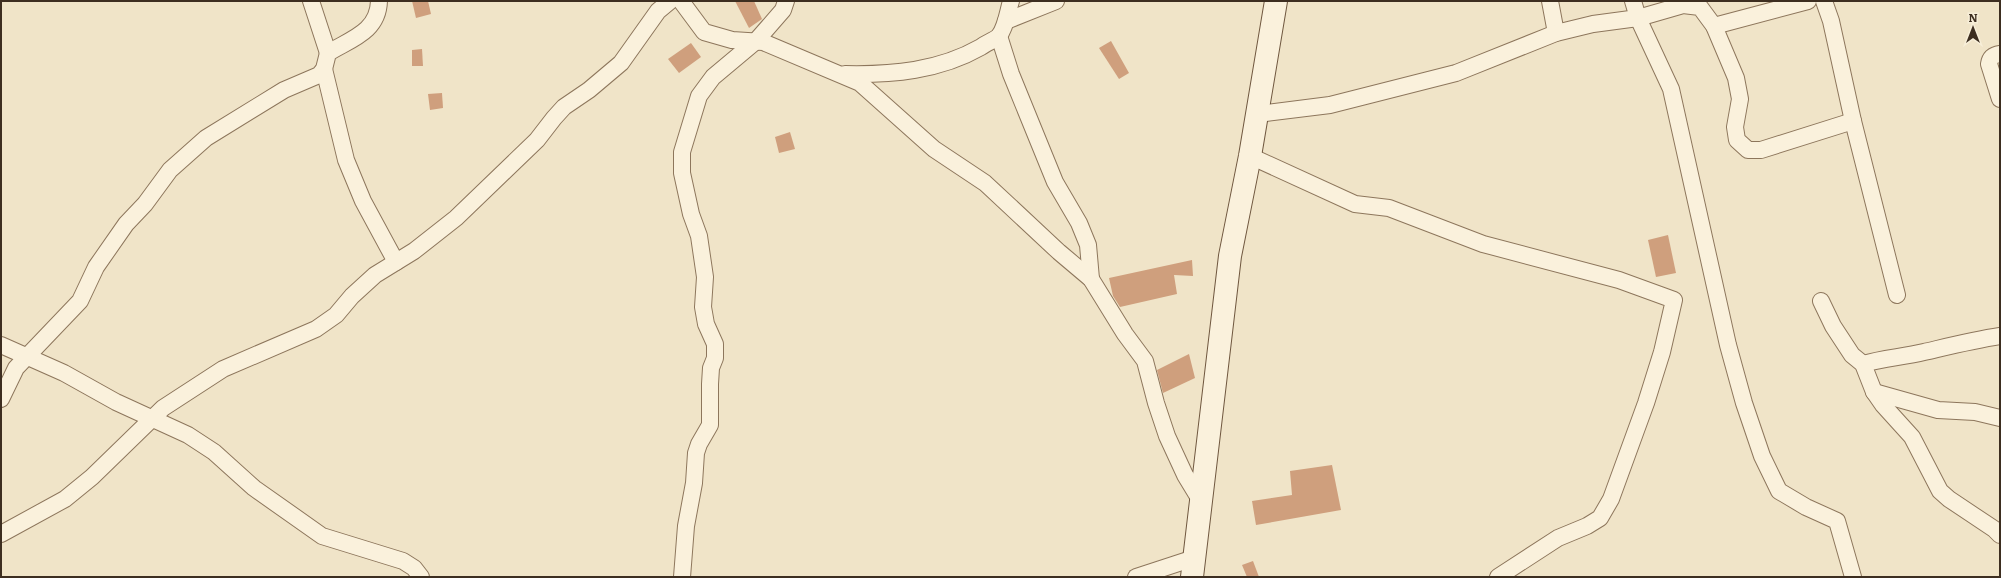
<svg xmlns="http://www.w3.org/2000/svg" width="2001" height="578" viewBox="0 0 2001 578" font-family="Literata,serif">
<rect width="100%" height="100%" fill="#f0e4c8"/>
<g fill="#cf9f7d">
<path d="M412 1H428L431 14 416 18Z"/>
<path d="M735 1H754L762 19 749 28Z"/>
<path d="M1111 41 1129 73 1119 79 1099 48Z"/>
<path d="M691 43 701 57 679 73 668 59Z"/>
<path d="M422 49 423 66H412V50Z"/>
<path d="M442 93 443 108 430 110 428 94Z"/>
<path d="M790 132 795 149 779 153 775 137Z"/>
<path d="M1668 235 1676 273 1656 277 1648 240Z"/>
<path d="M1192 260 1193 276 1174 275 1177 294 1120 307 1113 296 1109 278Z"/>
<path d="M1189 354 1195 378 1163 393 1157 370Z"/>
<path d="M1332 465 1341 510 1256 525 1252 501 1292 495 1290 471Z"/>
<path d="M1253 561 1259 577H1247L1242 565Z"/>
</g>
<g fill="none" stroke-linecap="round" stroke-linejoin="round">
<defs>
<g id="street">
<path d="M311 1 328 53"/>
<path d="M681 1 704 32 732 40 763 42 860 83 934 149 985 183 1059 252 1091 279 1125 334 1145 361 1156 403 1167 436 1185 475 1202 503"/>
<path d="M1550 1 1556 33"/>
<path d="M1633 1 1638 18 1671 89 1728 345 1744 403 1762 456 1779 491 1806 507 1837 521 1853 577"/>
<path d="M1824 1 1831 21 1853 121 1897 295"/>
<path d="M1006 21 1056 1"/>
<path d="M1714 26 1808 1"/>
<path d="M999 36 1011 74 1055 182 1079 223 1088 245 1091 279"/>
<path d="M2000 54C1993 55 1990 57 1989 64L2000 99"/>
<path d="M324 69 346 160 363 201 396 262"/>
<path d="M845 74C892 75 939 71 981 47 986 43 995 40 999 36 1006 27 1008 11 1011 1"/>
<path d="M1258 114 1330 105 1456 73 1556 33 1593 24 1638 18 1683 5 1700 7 1714 26 1736 78 1740 99 1735 127 1737 140 1748 150H1761L1853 121"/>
<path d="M1250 156 1355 204 1389 208 1483 244 1619 280 1674 300 1662 352 1646 403 1611 499 1600 518 1587 526 1558 538 1498 577"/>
<path d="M1821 301 1833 326 1852 355 1863 364 1874 392 1883 405 1912 437 1940 491 1949 499 1994 529 2000 535"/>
<path d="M1 345 64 373 116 402 188 435 214 452 254 488 322 536 403 561 414 568 421 577"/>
<path d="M1863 364C1883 358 1904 357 1924 352 1950 346 1974 340 2000 336"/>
<path d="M1874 392 1938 410 1975 412 2000 418"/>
<path d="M1 399 16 368 80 301 96 267 126 224 145 204 170 170 206 138 284 90 319 75 324 69 328 53C351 39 378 32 379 1"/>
<path d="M1 534 65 499 92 477 163 408 223 369 316 329 336 315 352 296 375 275 414 251 456 218 537 140 554 118 564 107 589 90 621 63 658 11 670 1"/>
<path d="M682 577 686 526 694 483 696 453 699 444 710 425V384L711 368 715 358V344L706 324 703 307 705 277 699 236 691 214 682 173V152L699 96 713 77 756 41 783 10 786 1"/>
<path d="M1136 577 1194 558"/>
</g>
<path id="secondary" d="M1192 577 1230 256 1250 156 1276 1"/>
</defs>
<use href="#street" stroke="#8d765c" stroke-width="18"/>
<use href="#secondary" stroke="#6f573f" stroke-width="24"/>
<use href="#street" stroke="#faf1dc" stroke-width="16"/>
<use href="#secondary" stroke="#faf1dc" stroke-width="22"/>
</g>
<rect width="2001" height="578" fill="none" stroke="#3d2e20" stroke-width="4"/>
<g transform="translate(1973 28)" stroke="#f7eed8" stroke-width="3" paint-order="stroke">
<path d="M0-3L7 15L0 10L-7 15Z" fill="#3d2e20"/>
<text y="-6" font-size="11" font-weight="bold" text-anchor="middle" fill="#3d2e20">N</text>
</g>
</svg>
